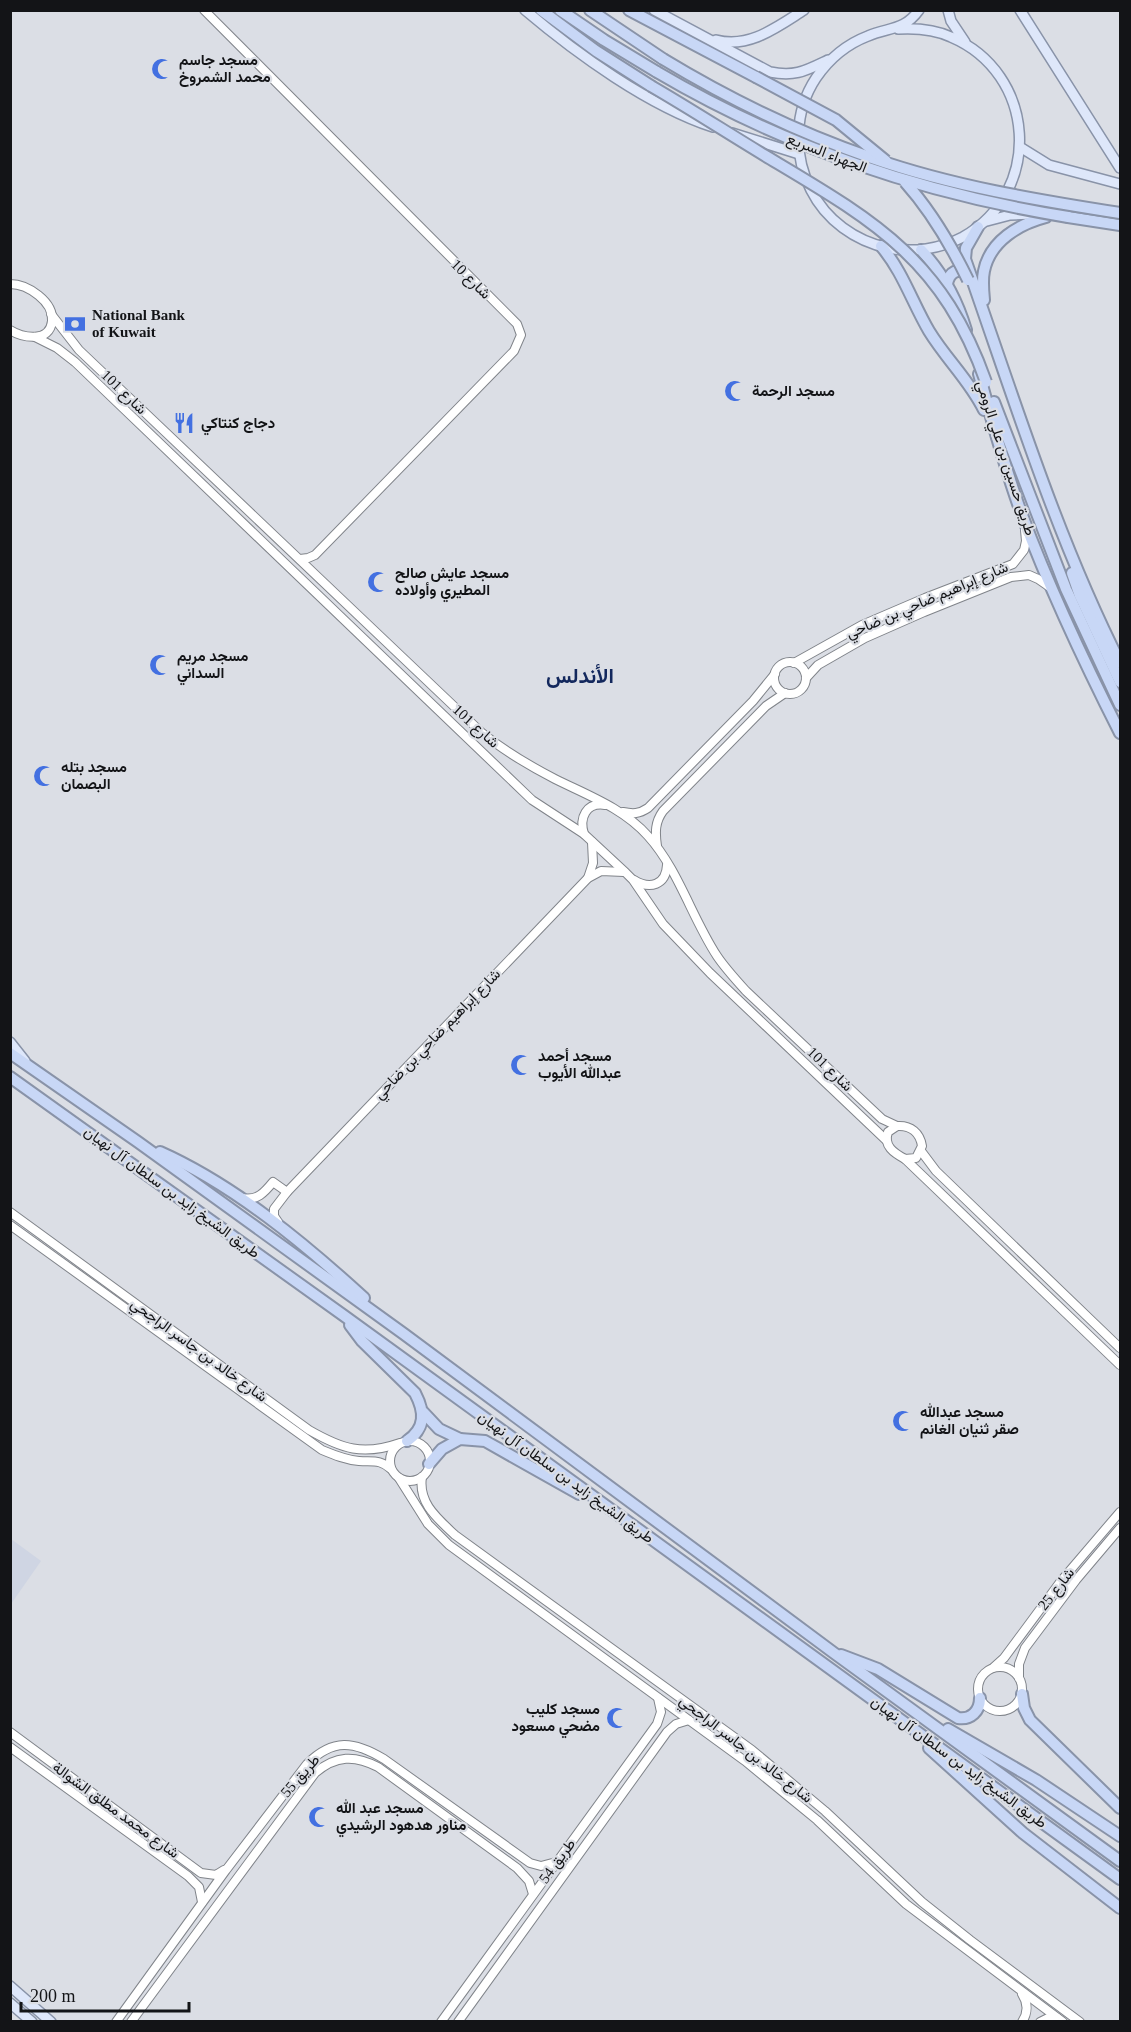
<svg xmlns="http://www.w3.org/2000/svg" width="1131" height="2032" viewBox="0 0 1131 2032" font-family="'Times New Roman',Vazirmatn,serif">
<rect width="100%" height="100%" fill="#dbdee5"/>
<path fill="#cfd5e3" d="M11 1539 41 1561 11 1604Z"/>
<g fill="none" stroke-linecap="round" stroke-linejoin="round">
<defs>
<g id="minor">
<path d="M204 10 517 324 521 335 514 351 315 555 308 558 300 559"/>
<path d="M10 284C28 284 54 302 52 321 50 343 23 338 10 330"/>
<path d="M51 314 79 350 481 732C504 751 528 765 555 779 587 795 623 808 648 836 678 869 692 918 717 956 725 968 736 980 746 991L882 1119 897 1126"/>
<path d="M35 337 57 348 75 362 532 800 584 834 626 873 633 880 663 924 710 973 886 1140"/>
<circle cx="790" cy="678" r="16"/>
<path d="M794 663 862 625 925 598 1013 564 1024 550 1026 541 1025 530"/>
<path d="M806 678 818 665 865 638 924 612 1011 577 1029 575 1038 579 1051 588"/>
<path d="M623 812C633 814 639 814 648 808L753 701 775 674"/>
<path d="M584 834C579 818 586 802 605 805"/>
<path d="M657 846C655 832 655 822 663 811L766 706 785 693"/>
<path d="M588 878 593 863 592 842"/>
<path d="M634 880C650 890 666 885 667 865"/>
<path d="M897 1126C911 1125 920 1133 922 1146L916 1158 905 1159C894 1153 883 1146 888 1132Z"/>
<path d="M921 1151 936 1171 1120 1348"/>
<path d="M905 1159 1120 1365"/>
<path d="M242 1198C257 1201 264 1193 273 1182L287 1192"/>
<path d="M10 1212 309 1430C342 1449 363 1456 400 1443"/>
<path d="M278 1222 274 1216V1209L287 1192 588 878 601 871 624 872"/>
<path d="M10 1225 322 1450C334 1455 346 1460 359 1461 373 1462 380 1459 391 1469"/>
<circle cx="410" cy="1461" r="20"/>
<path d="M422 1477C418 1503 437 1518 455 1535L752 1750 825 1811 922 1902 970 1940 1080 2022"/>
<path d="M399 1478 428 1524 449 1545 745 1761 817 1820 906 1904 1063 2022"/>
<circle cx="1000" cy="1689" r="22"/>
<path d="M994 1667 1004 1658 1061 1581 1120 1512"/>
<path d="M1019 1678V1664L1025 1648 1076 1580 1120 1528"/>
<path d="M10 1732 201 1873 216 1875 224 1870"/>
<path d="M10 1747 188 1876 199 1887 202 1902"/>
<path d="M116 2022 226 1870 307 1764C333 1738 354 1741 384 1759L530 1863 541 1866 556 1862"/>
<path d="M131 2022 315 1773C336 1755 355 1755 378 1767L517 1868 529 1881 533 1894"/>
<path d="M441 2022 657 1724 661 1712 658 1698"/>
<path d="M458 2022 667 1732 676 1724 689 1720"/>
<path d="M1022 2022C1028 2013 1028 2003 1022 1994"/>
<path d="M1040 2022 1048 2018H1057"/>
</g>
<g id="major">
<path d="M525 10C577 54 649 106 713 127"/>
<path d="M654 10 770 72C795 77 805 71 828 60"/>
<path d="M948 10 951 21 965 42"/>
<path d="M1020 10 1120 168"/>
<path d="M898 29C916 28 934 29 951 37 1036 73 1044 191 963 237 940 249 913 253 888 248 855 241 826 220 811 190 793 155 794 111 816 78 829 59 847 44 868 36 889 27 904 31 919 10"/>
<path d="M716 40C749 49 777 27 804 10"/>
<path d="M732 133 799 154"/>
<path d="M1020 147 1049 165 1120 184"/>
<path d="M987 221 1010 215 1032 214"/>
<path d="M10 1042 25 1061"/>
<path d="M10 1986 51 2022"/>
<path d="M10 2003 32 2022"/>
</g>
<g id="highway">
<path d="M541 10 596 51 651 86"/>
<path d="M560 10 604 40 657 72"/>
<path d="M590 10 663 59"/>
<path d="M629 10 756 77"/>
<path d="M1068 217 1120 225"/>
<path d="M978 227 966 248 965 259C1013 395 1055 534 1120 663"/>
<path d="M881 246C903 272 912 302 929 331 946 359 970 381 984 410"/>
<path d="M921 250C943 273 957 300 966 330"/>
<path d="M947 284C949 272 958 267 969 274"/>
<path d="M984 300C983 290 982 280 984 271 990 241 1019 224 1046 217"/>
<path d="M979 374C992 421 1005 469 1022 515 1050 590 1084 662 1120 733"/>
<path d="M994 402 1066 589 1120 705"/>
<path d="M1072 573 1080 596 1120 682"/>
<path d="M10 1053 138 1142 404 1334 834 1653 1120 1861"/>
<path d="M10 1077 343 1315 1120 1879"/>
<path d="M160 1152C234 1185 304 1243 364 1298"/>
<path d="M350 1325 362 1341 415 1393C425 1412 426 1428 407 1441"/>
<path d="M423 1412 439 1429 460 1439"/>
<path d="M429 1464 442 1449 460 1439 485 1441 579 1494"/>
<path d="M841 1655 878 1669 958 1718C971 1720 980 1711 980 1698"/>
<path d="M1022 1694 1024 1708 1030 1720 1120 1808"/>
<path d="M948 1729 1036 1780 1120 1836"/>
<path d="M929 1748 1023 1833 1120 1908"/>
</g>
</defs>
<use href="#minor" stroke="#80848a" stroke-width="10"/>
<use href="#major" stroke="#8993a8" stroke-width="12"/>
<use href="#highway" stroke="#8993a8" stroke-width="14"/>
<use href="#minor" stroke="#fff" stroke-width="8"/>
<use href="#major" stroke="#dee7fa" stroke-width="9"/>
<use href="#highway" stroke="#c8d7f6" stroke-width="10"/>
<defs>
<g id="highway-bridge">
<path d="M663 59C729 99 799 133 872 158 952 186 1037 200 1120 213"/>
<path d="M657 72C786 148 921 193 1068 217"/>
<path d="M756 77 836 120 886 161"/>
<path d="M651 86C689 108 726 132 764 155 871 219 942 257 986 382"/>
<path d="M905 182C931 211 951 245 968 280"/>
</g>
</defs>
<use href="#highway-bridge" stroke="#8993a8" stroke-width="14" stroke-linecap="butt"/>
<use href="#highway-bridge" stroke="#c8d7f6" stroke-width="10"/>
</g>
<defs>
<symbol id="mosque-bare" viewBox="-9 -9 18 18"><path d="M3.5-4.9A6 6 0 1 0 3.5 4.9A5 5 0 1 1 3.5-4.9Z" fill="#4370e1" stroke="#dbdee5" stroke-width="2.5" paint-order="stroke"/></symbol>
<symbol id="bank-bare" viewBox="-9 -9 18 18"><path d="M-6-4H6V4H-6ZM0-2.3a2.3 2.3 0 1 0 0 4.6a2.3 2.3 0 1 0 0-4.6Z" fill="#4370e1" stroke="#dbdee5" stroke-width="2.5" paint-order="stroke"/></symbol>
<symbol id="restaurant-bare" viewBox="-9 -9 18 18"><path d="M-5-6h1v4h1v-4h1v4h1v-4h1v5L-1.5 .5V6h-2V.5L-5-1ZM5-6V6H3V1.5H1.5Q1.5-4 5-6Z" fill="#4370e1" stroke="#dbdee5" stroke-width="2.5" paint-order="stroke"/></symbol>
</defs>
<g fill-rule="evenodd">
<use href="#mosque-bare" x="147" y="54" width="30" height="30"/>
<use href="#bank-bare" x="60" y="309" width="30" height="30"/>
<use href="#mosque-bare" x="720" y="376" width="30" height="30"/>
<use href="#restaurant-bare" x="169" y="408" width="30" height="30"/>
<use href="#mosque-bare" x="363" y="567" width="30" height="30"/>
<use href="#mosque-bare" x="145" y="650" width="30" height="30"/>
<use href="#mosque-bare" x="29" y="761" width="30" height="30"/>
<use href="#mosque-bare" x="506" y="1050" width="30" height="30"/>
<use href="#mosque-bare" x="888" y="1406" width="30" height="30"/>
<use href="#mosque-bare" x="602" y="1703" width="30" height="30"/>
<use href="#mosque-bare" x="304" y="1802" width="30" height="30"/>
</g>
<g text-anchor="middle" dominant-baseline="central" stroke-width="4.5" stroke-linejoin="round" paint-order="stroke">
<g font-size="15" font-weight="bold" fill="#131417" stroke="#dbdee5" text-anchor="start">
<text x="179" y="60">مسجد جاسم<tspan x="179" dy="17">محمد الشمروخ</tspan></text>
<text x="92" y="315">National Bank<tspan x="92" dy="17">of Kuwait</tspan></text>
<text x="752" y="391">مسجد الرحمة</text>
<text x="201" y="423">دجاج كنتاكي</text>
<text x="395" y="573">مسجد عايش صالح<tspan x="395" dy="17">المطيري وأولاده</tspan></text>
<text x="177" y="656">مسجد مريم<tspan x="177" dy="17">السداني</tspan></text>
<text x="61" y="767">مسجد بتله<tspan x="61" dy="17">البصمان</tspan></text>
<text x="538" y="1056">مسجد أحمد<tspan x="538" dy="17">عبدالله الأيوب</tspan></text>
<text x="920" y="1412">مسجد عبدالله<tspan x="920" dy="17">صقر ثنيان الغانم</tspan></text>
<text x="600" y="1709" text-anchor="end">مسجد كليب<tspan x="600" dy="17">مضحي مسعود</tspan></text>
<text x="336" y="1808">مسجد عبد الله<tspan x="336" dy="17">مناور هدهود الرشيدي</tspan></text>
</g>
<g font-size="15" fill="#131417" stroke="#dbdee5">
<text transform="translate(827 153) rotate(21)">الجهراء السريع</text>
<text transform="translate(471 279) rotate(45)">شارع 10</text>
<text transform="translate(124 392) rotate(44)">شارع 101</text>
<text transform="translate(1006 458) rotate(72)">طريق حسين بن علي الرومي</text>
<text transform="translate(927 600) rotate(-23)">شارع إبراهيم ضاحي بن ضاحي</text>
<text transform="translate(476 726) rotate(42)">شارع 101</text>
<text transform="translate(437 1034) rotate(-46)">شارع إبراهيم ضاحي بن ضاحي</text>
<text transform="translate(830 1069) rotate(44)">شارع 101</text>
<text transform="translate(172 1192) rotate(36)">طريق الشيخ زايد بن سلطان آل نهيان</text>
<text transform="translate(199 1350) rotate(36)">شارع خالد بن جاسر الراجحي</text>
<text transform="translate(566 1477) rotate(36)">طريق الشيخ زايد بن سلطان آل نهيان</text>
<text transform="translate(1056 1589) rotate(-52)">شارع 25</text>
<text transform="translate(746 1749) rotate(38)">شارع خالد بن جاسر الراجحي</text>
<text transform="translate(959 1762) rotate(36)">طريق الشيخ زايد بن سلطان آل نهيان</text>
<text transform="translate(300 1776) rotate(-49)">طريق 55</text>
<text transform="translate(116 1810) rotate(36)">شارع محمد مطلق الشوالة</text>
<text transform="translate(557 1861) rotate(-54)">طريق 54</text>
</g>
<g font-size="21" font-weight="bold" fill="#13285d" stroke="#dbdee5">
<text x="580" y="676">الأندلس</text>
</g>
</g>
<rect width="1131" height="2032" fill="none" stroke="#131417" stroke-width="24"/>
<path d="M21 2002v9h168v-9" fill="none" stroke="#131417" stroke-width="3"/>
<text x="30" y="2002" font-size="18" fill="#131417" stroke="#dbdee5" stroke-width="4.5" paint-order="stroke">200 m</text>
</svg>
